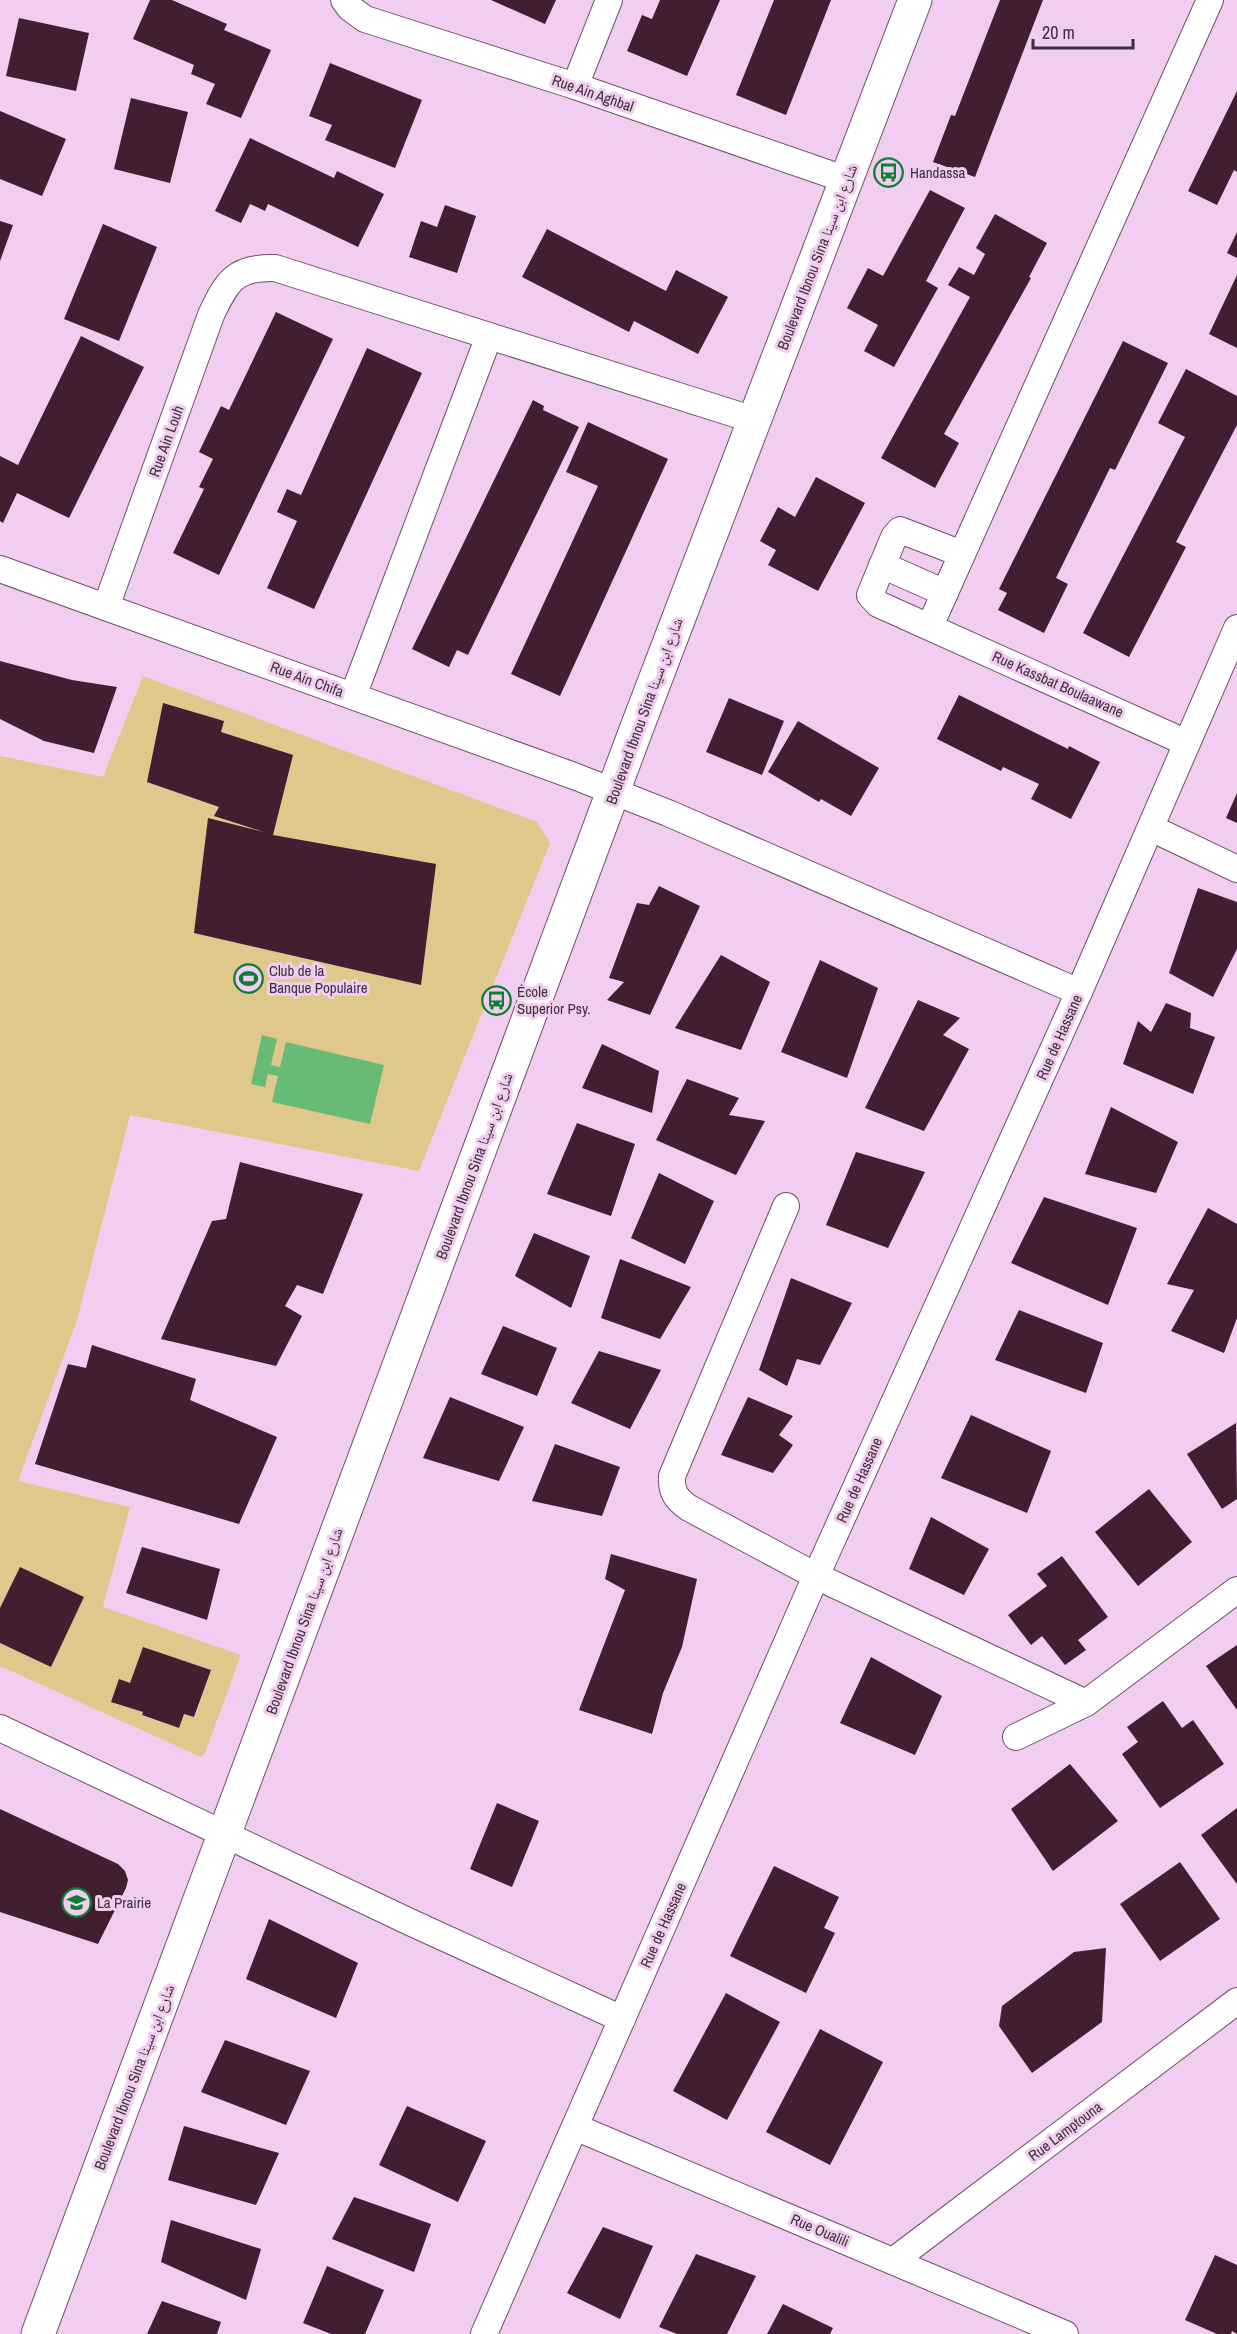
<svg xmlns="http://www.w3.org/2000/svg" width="1237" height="2334" viewBox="0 0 1237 2334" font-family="'Archivo Narrow','Noto Naskh Arabic',sans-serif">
<rect width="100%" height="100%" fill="#f1ceef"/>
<path fill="#e0c88d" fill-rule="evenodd" d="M143 676 537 822 550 843 419 1171 130 1115 77 1320 18 1481 130 1507 103 1607 241 1655 205 1753 201 1757 0 1666V1643L51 1667 84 1597 20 1567 0 1608V756L103 777ZM143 1647 211 1670 195 1717 184 1714 179 1728 142 1716 143 1712 112 1702 119 1680 130 1683Z"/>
<path fill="#67bb76" d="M262 1035 277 1039 271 1065 280 1067 286 1042 384 1065 370 1124 272 1102 278 1076 268 1074 265 1087 251 1084Z"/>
<g fill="#411f31">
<path d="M150 0H172L227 24 224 30 271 50 241 118 206 104 215 84 191 74 194 65 133 39Z"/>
<path d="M491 0H556L545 24Z"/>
<path d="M660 0H720L687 76 627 51 642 15 652 19Z"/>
<path d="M774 0H831L786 115 736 95Z"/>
<path d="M1000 0H1043L975 177 933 162 951 115 955 116Z"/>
<path d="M19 18 89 33 76 91 6 76Z"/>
<path d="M330 63 422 100 395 168 325 140 332 125 309 116Z"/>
<path d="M1237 91V172L1234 170 1217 205 1188 191Z"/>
<path d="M131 98 188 112 170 183 114 169Z"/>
<path d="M0 111 66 139 42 196 0 179Z"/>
<path d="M250 138 334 178 337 171 384 194 358 247 268 204 265 211 250 204 241 223 215 211Z"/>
<path d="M930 190 965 208 926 281 938 288 894 367 864 351 878 325 847 308 868 268 883 276Z"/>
<path d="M445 205 476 216 457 273 409 257 421 221 437 227Z"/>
<path d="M995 214 1047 243 1029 277 1031 278 944 434 959 443 935 488 881 458 970 297 948 285 959 267 974 275 985 254 976 248Z"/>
<path d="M0 221 13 225 0 261Z"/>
<path d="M103 224 157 247 119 341 64 319Z"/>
<path d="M547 229 666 291 676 270 728 297 698 354 634 321 629 332 522 277Z"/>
<path d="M1237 232V258L1227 253Z"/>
<path d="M1237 275V348L1209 334Z"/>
<path d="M276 312 333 339 219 575 173 553 204 489 199 487 213 459 199 452 221 406 229 410Z"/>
<path d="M81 336 144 367 69 518 17 493 3 523 0 521V456L18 465Z"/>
<path d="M1123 341 1168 363 1115 470 1110 468 1056 578 1068 584 1044 633 998 610 1007 593 999 589Z"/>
<path d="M367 348 422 373 314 609 267 588 297 521 277 512 287 489 301 495Z"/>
<path d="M1186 369 1237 396V425L1176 542 1186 547 1129 657 1083 633 1185 437 1158 423Z"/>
<path d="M533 400 544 406 543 410 579 427 468 655 457 650 449 667 412 649Z"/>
<path d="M588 422 668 459 560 696 511 674 598 486 566 472Z"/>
<path d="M816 477 865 503 818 591 768 565 776 550 760 541 778 507 795 517Z"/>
<path d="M0 661 72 680 117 687 94 753 44 741 0 719Z"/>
<path d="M959 695 1068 749 1069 746 1100 762 1071 819 1031 799 1039 784 1003 767 1001 771 937 739Z"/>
<path d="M729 698 784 721 762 775 706 752Z"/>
<path d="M163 703 224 721 221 732 293 755 273 835 436 864 421 985 194 933 208 818 264 832 214 816 219 807 147 782Z"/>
<path d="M798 721 879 768 851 816 821 799 819 802 768 772Z"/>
<path d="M1237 793V823L1226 818Z"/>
<path d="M659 886 700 906 650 1015 607 1000 624 982 609 978 637 903 649 905Z"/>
<path d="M1198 888 1237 902V949L1213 997 1169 973Z"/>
<path d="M721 955 770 982 741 1050 675 1028Z"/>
<path d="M820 960 878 988 847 1078 781 1052Z"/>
<path d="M918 1000 960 1018 943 1035 969 1049 924 1131 865 1108Z"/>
<path d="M1166 1003 1191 1013 1190 1028 1215 1037 1193 1094 1123 1064 1138 1021 1151 1032Z"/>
<path d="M602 1044 659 1071 652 1113 582 1088Z"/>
<path d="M687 1079 739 1098 729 1115 765 1121 736 1175 656 1140Z"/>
<path d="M1111 1107 1178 1142 1156 1193 1085 1174Z"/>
<path d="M577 1123 635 1144 611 1216 547 1194Z"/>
<path d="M856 1152 925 1172 888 1248 826 1225Z"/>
<path d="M240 1162 363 1194 323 1294 297 1285 285 1306 302 1316 276 1366 161 1339 212 1221 226 1219Z"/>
<path d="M659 1173 714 1201 685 1264 631 1238Z"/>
<path d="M1044 1197 1137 1228 1108 1305 1011 1263Z"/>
<path d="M1208 1208 1237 1224V1318L1224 1353 1171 1331 1194 1290 1167 1284Z"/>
<path d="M534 1233 590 1256 571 1308 515 1276Z"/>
<path d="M620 1259 691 1287 660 1339 601 1318Z"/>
<path d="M791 1278 852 1303 820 1365 797 1359 787 1386 759 1370Z"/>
<path d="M1019 1310 1103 1343 1086 1393 995 1360Z"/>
<path d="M503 1326 557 1348 537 1396 481 1374Z"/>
<path d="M92 1345 196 1379 190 1400 277 1437 239 1524 35 1464 68 1364 86 1368Z"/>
<path d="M599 1351 661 1370 630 1429 571 1403Z"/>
<path d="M450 1397 524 1427 499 1481 423 1458Z"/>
<path d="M748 1397 793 1416 779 1435 793 1445 773 1473 721 1455Z"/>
<path d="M971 1415 1051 1451 1027 1513 941 1478Z"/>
<path d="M1236 1423 1237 1499 1222 1509 1187 1454Z"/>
<path d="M555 1444 620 1467 602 1516 532 1501Z"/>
<path d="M1149 1489 1192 1542 1138 1586 1095 1532Z"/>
<path d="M931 1517 989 1549 964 1595 909 1569Z"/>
<path d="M142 1547 220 1569 207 1620 126 1593Z"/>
<path d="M611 1554 697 1579 682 1647 663 1693 652 1734 579 1710 625 1590 605 1579Z"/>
<path d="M1062 1556 1108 1617 1078 1640 1086 1650 1065 1665 1042 1636 1031 1645 1008 1615 1047 1586 1037 1574Z"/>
<path d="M20 1567 84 1597 51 1667 0 1643V1608Z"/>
<path d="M1237 1645V1710L1206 1666Z"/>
<path d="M143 1647 211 1670 194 1717 184 1714 179 1728 142 1715 143 1712 111 1702 119 1679 130 1683Z"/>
<path d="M871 1657 942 1696 915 1755 840 1723Z"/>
<path d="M1163 1701 1182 1728 1193 1720 1224 1764 1160 1808 1122 1754 1138 1742 1127 1727Z"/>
<path d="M1070 1764 1118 1821 1053 1871 1011 1809Z"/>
<path d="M497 1803 539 1821 512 1887 470 1869Z"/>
<path d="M1237 1808V1884L1201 1835Z"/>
<path d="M0 1809 118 1864 125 1871 128 1880 126 1888 98 1944 0 1912Z"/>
<path d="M1180 1862 1220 1919 1160 1961 1120 1904Z"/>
<path d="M774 1866 839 1897 824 1928 835 1933 806 1993 730 1956Z"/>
<path d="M269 1919 358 1963 336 2018 246 1979Z"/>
<path d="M1106 1948 1102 2022 1032 2073 999 2026 1002 2006 1074 1952Z"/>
<path d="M726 1993 780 2022 727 2120 673 2091Z"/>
<path d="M820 2029 883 2062 830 2165 766 2132Z"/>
<path d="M225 2040 310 2071 286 2125 201 2092Z"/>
<path d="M407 2106 486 2141 458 2202 379 2165Z"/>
<path d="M184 2126 279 2153 256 2205 168 2180Z"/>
<path d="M354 2197 431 2224 414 2272 332 2239Z"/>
<path d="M171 2220 261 2249 246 2300 161 2262Z"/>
<path d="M603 2227 653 2246 620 2319 567 2293Z"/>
<path d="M696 2254 756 2276 727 2334H677L659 2327Z"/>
<path d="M1215 2255 1237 2265V2334L1232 2331 1231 2334H1217L1185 2320Z"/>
<path d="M327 2266 384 2290 365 2334H331L303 2323Z"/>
<path d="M162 2301 221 2322 217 2334H147Z"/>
<path d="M783 2304 833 2328 830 2334H767Z"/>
</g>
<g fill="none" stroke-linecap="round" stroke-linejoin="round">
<defs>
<g id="street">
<path d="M344 0 350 8 365 19 575 86 847 180"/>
<path d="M575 86 609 0"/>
<path d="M962 554 900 530 894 537 870 595 878 604 1187 743"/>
<path d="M882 565 945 593"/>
<path d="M0 569 574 776 668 813 1079 992"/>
<path d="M106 607 211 315C227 281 235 267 275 268L754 420"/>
<path d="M930 626 1210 0"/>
<path d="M353 696 489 336"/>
<path d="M1151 828 1237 869"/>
<path d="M786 1206 672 1476C671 1492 676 1499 689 1508L816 1576 1086 1703"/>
<path d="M0 1728 412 1923 622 2019"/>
<path d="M1016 1737 1086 1703 1237 1590"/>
<path d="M575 2127 1065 2334"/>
<path d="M893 2261 1237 2001"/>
<path d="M484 2334 816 1576 1079 992 1237 628"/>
</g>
<path id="secondary" d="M38 2334 636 730 915 0"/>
</defs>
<use href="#street" stroke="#6d506c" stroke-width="28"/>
<use href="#secondary" stroke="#6d506c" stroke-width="35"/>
<use href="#street" stroke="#fff" stroke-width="26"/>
<use href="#secondary" stroke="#fff" stroke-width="33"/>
</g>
<defs>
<symbol id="bus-ring" viewBox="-11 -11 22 22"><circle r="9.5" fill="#f1ceef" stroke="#0d7e34" stroke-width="1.5"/><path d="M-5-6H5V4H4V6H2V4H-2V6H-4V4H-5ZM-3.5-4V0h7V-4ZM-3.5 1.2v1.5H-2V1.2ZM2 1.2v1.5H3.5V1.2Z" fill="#0d7e34"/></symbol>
<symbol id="stadium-ring" viewBox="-11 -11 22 22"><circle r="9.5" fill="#f1ceef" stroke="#0d7e34" stroke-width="1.5"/><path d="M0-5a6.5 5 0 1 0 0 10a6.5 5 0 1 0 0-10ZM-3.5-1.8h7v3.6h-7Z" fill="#0d7e34"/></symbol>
<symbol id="school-ring" viewBox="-11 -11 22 22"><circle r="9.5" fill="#f1ceef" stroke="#0d7e34" stroke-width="1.5"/><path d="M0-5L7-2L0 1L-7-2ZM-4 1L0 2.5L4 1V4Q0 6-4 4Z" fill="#0d7e34"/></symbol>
</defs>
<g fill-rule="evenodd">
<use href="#bus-ring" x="872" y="156" width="33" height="33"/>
<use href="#stadium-ring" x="232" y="962" width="33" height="33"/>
<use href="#bus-ring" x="480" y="984" width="33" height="33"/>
<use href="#school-ring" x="60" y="1886" width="33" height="33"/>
</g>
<g text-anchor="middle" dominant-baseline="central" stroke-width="6" stroke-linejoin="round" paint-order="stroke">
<g font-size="15" fill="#3d2f3c" stroke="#f1ceef">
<text transform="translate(593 93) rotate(19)">Rue Ain Aghbal</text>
<text transform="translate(817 257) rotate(-69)">Boulevard Ibnou Sina شارع ابن سينا</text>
<text transform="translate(166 441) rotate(-70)">Rue Ain Louh</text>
<text transform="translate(307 679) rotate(20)">Rue Ain Chifa</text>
<text transform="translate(1058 684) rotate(24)">Rue Kassbat Boulaawane</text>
<text transform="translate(644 711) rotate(-70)">Boulevard Ibnou Sina شارع ابن سينا</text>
<text transform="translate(1059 1037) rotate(-66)">Rue de Hassane</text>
<text transform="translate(474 1166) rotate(-70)">Boulevard Ibnou Sina شارع ابن سينا</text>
<text transform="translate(859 1480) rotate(-66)">Rue de Hassane</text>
<text transform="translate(304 1621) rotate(-70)">Boulevard Ibnou Sina شارع ابن سينا</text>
<text transform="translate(663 1925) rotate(-66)">Rue de Hassane</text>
<text transform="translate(134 2077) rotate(-69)">Boulevard Ibnou Sina شارع ابن سينا</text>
<text transform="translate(1065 2131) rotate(-37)">Rue Lamptouna</text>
<text transform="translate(820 2230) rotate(23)">Rue Oualili</text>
</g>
<g font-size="15" fill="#3d2f3c" stroke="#f1ceef" text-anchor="start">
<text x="910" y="172">Handassa</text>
<text x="269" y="970">Club de la<tspan x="269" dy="17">Banque Populaire</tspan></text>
<text x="517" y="991">École<tspan x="517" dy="17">Superior Psy.</tspan></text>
<text x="97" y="1902">La Prairie</text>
</g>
</g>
<path d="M1033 39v9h100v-9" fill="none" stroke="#3d2f3c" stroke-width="3"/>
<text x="1042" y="39" font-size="18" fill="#3d2f3c" stroke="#f1ceef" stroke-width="4.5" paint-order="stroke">20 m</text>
</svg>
